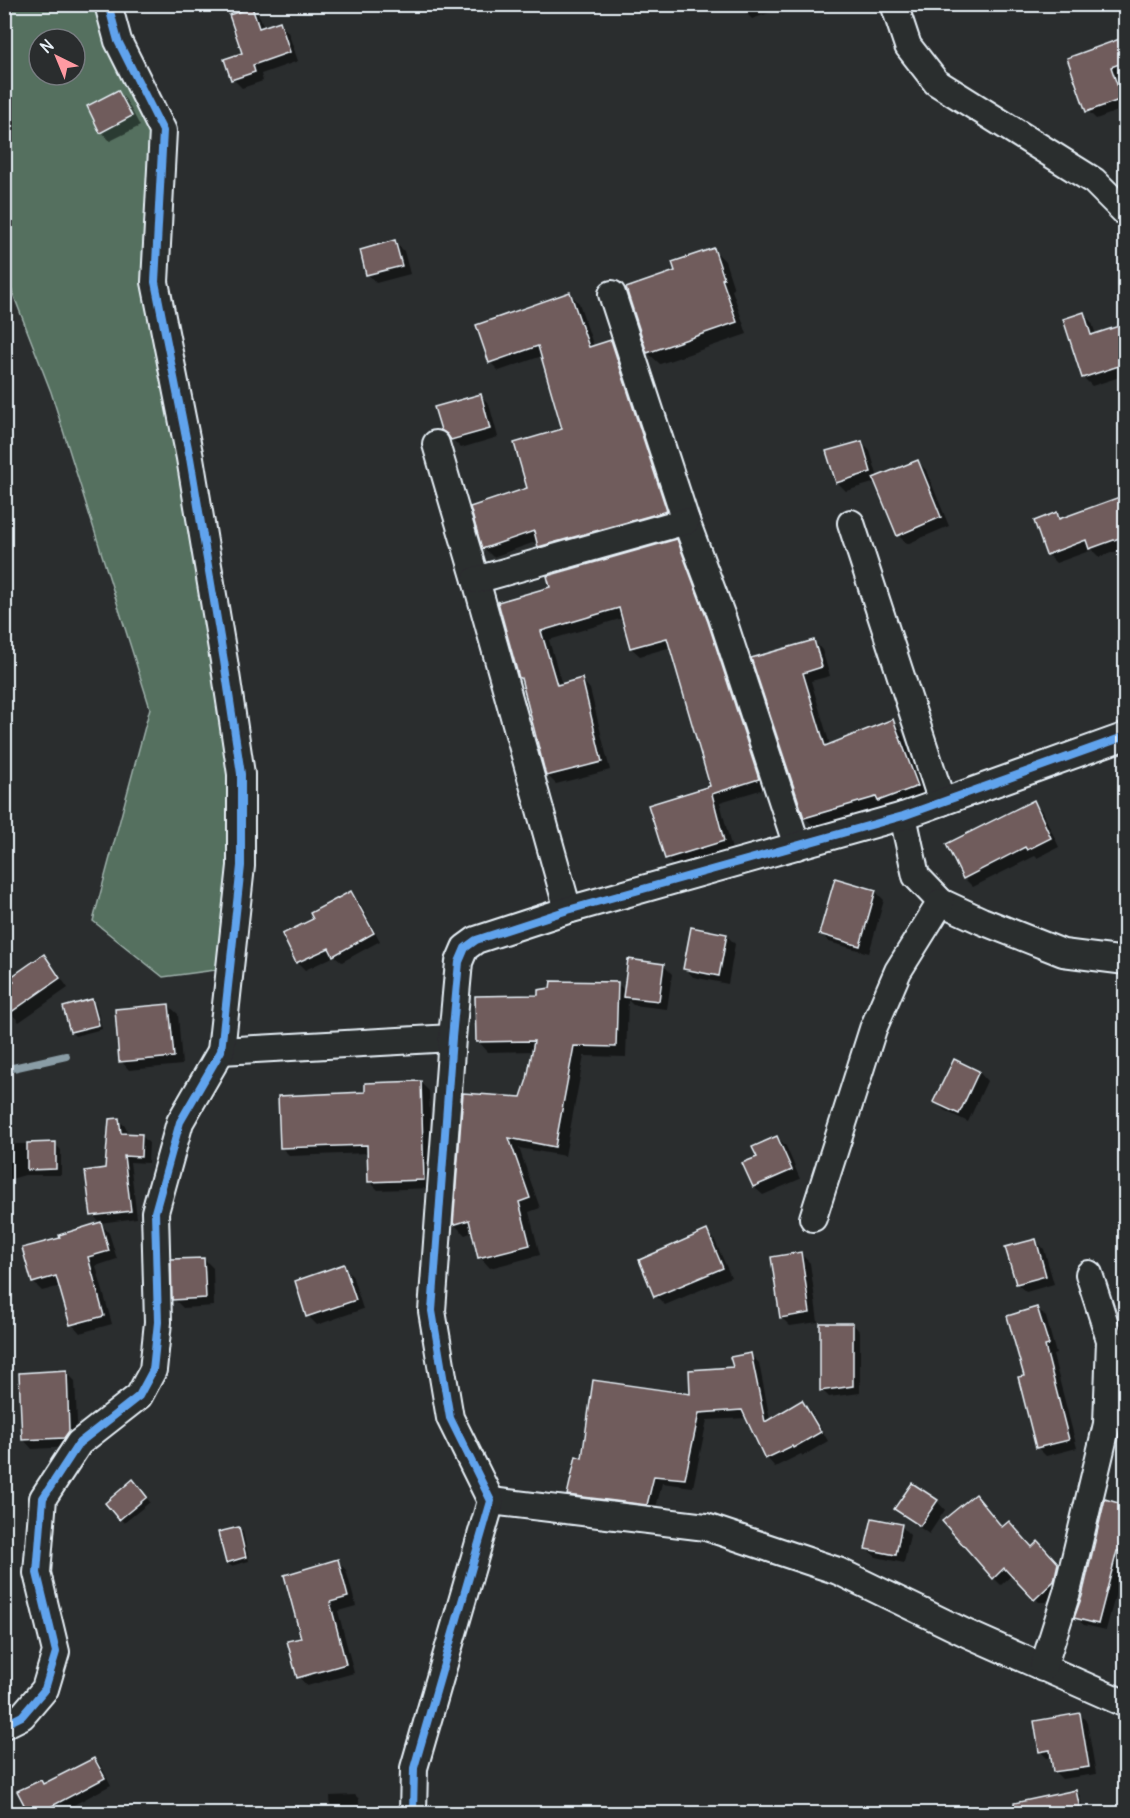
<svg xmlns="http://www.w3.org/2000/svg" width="1130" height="1818" viewBox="0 0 1130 1818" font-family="Delius,sans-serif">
<rect width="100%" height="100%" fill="#2a2d2e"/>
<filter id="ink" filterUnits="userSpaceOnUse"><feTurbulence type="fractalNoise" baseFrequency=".0167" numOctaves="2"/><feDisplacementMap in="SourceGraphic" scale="12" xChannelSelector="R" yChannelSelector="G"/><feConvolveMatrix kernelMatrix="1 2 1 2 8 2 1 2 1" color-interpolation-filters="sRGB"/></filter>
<g filter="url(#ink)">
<path fill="#546f5e" stroke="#9eb0ab" stroke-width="1.5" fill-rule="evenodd" d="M5 5H108L163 131 155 282 241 774 230 968 163 977 93 921 150 708 51 392 5 273ZM39 39H75V75H39Z"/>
<g fill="#0007">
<path d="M741 4H794L752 19 743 10Z"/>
<path d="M252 8 260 17 264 28 279 23 288 32 298 61 261 74 263 81 242 88 233 79 244 53Z"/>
<path d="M1126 38V73L1118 75 1126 97V108L1096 119 1088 111 1069 59Z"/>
<path d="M118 91 126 100 140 126 110 141 102 132 89 107Z"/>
<path d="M395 242 404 251 410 274 376 283 368 274Z"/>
<path d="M714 250 725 261 734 289 732 290 747 334 660 364 648 353 627 289 677 272Z"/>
<path d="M570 294 579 303 594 347 611 342 620 351 675 519 549 555 540 546 538 541 493 557 484 548 529 489 563 430 542 356 499 371 490 362Z"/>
<path d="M1084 314 1092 323 1096 335 1126 326V375L1092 386 1083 377Z"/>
<path d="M480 395 489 404 498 437 461 448 442 429Z"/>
<path d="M861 442 870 451 878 478 917 461 926 470 949 526 907 544 898 535 876 482 846 491 837 482Z"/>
<path d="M1125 497 1126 548 1099 557 1092 550 1056 563 1048 555 1036 522 1057 514 1062 519Z"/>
<path d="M676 541 685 550 716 632 767 788 720 802 732 850 675 867 666 858 711 787 671 647 640 656 631 648 623 618 549 640 562 685 582 680 590 689 610 770 556 784 547 775 524 681 520 678 552 588Z"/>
<path d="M814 641 822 650 830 676 811 681 830 745 893 721 901 730 926 794 888 809 885 806 814 826 805 818 753 659Z"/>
<path d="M1033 802 1042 811 1059 847 1037 858 1035 856 973 887 964 878Z"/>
<path d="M875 891 884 900 869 953 829 942 821 933Z"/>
<path d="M350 893 358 900 380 941 342 962 335 956 305 970 297 962 316 920Z"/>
<path d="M726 935 735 944 728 984 693 977 685 968Z"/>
<path d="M44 956 52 965 68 988 19 1022 4 1005V984Z"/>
<path d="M663 965 672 974 667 1009 633 1005 628 1000 626 1057 584 1056 565 1156 519 1148 540 1208 529 1212 540 1255 490 1268 480 1257 473 1232 465 1235 455 1225 465 1094 522 1098 529 1079 534 1051 488 1052 478 1041 540 997 618 984 625 991Z"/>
<path d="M92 1001 96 1005 102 1029 75 1036 71 1032Z"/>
<path d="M169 1006 178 1014 182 1065 129 1070 121 1061Z"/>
<path d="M955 1061 979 1072 987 1081 968 1122 944 1110 935 1101Z"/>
<path d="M420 1082 429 1091 432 1188 378 1190 369 1181 368 1153 290 1156 281 1147 367 1094Z"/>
<path d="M118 1120 126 1127 127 1134 142 1136 149 1143 148 1163 130 1162 137 1218 100 1223 93 1215Z"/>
<path d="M777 1137 786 1146 800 1179 763 1195 754 1187 744 1164 759 1158Z"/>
<path d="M17 1144H55L61 1150V1175H25L4 1181V1148Z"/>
<path d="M101 1224 109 1233 117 1259 96 1266 112 1324 80 1333 72 1324 61 1286 42 1291 33 1282 62 1239Z"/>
<path d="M706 1232 715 1241 731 1277 665 1305 656 1296Z"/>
<path d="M1035 1240 1044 1249 1054 1284 1026 1292 1017 1284Z"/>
<path d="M801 1254 810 1263 818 1322 790 1326 781 1317Z"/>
<path d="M204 1259 213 1268 214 1306 183 1308 174 1299Z"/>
<path d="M343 1266 352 1275 363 1309 317 1325 308 1316Z"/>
<path d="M1037 1308 1046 1317 1056 1354 1053 1355 1077 1448 1046 1456 1038 1448 1025 1377Z"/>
<path d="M853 1324 860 1332V1393L829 1397 822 1390Z"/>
<path d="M751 1355 759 1363 770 1420 802 1401 810 1410 828 1441 803 1456 801 1454 775 1467 767 1458 747 1418 707 1420 693 1487 662 1483 655 1512 577 1503 569 1495 583 1460 692 1396 734 1369Z"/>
<path d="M66 1372 75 1381 78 1441 73 1447 32 1449 24 1440Z"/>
<path d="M136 1485 150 1502 124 1523 107 1503Z"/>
<path d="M937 1501 945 1510 929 1534 905 1517 896 1508Z"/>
<path d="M1106 1501 1126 1507V1555L1106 1630 1084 1625 1076 1618 1083 1596Z"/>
<path d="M982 1503 1003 1528 1033 1549 1038 1543 1065 1572 1061 1588 1046 1602H1039L1012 1575 1001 1585 994 1578Z"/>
<path d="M901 1526 910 1535 904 1563 876 1557 867 1549Z"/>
<path d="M239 1528 243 1532 249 1561 231 1566 227 1562Z"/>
<path d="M337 1561 346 1570 356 1606 338 1611 354 1673 307 1686 299 1677 303 1639Z"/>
<path d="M1080 1714 1087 1722 1096 1774 1062 1779 1055 1772 1053 1757 1047 1758 1040 1751Z"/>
<path d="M94 1759 101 1766 111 1785 57 1814H30L40 1781 44 1785Z"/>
<path d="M1126 1779V1814H1124L1121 1780Z"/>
<path d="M1076 1792 1080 1796 1083 1814H1050Z"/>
<path d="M355 1795 359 1799V1814H331L330 1796Z"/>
</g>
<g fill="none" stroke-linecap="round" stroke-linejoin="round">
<path stroke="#8a9da6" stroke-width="8" d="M4 1070 66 1056"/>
</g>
<g fill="#6f5c5c" stroke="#e8f1f8" stroke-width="1.5">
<path d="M252 7 259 28 280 21 290 52 253 65 255 72 231 80 224 59 242 53 229 15Z"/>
<path d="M1125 37V62L1111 67 1122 99 1086 112 1067 58Z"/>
<path d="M118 90 132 116 100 133 87 106Z"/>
<path d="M395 240 402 266 366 275 360 250Z"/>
<path d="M714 248 724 278 722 279 737 322 647 353 626 288 675 271 672 262Z"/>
<path d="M570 292 589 347 611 340 667 511 538 547 534 531 482 549 470 507 527 488 514 443 562 429 538 346 489 363 476 325Z"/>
<path d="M1084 312 1091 335 1125 324V364L1082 378 1063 319Z"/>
<path d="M481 394 490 429 451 440 447 434 441 430 434 407Z"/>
<path d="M862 441 871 472 836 483 826 451Z"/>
<path d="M918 460 941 517 897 536 873 478Z"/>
<path d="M1125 495V536L1089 549 1086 540 1046 555 1034 521 1057 512 1059 519Z"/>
<path d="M677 539 708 622 759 779 712 794 724 841 665 859 648 805 710 786 667 638 630 648 619 608 541 631 557 685 582 678 602 762 546 776 521 678H519L498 602 550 587 547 576Z"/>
<path d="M814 640 822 667 803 673 825 746 893 719 918 786 878 801 876 797 804 818 751 658Z"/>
<path d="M1034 800 1051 838 1027 850 1025 847 963 879 946 844Z"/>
<path d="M835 878 876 890 860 946 819 934Z"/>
<path d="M351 891 374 933 333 956 329 948 296 963 282 934 313 919 310 913Z"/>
<path d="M691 927 727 934 719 976 683 969Z"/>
<path d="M44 954 60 978 4 1017V989L14 982 11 977Z"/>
<path d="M628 959 664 964 659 1001 623 997Z"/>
<path d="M551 981 618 982 616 1047 574 1046 555 1147 509 1138 530 1198 519 1202 530 1245 478 1258 469 1220 453 1225 463 1093 521 1097 527 1079 534 1041 476 1042 475 996 538 995V990L550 988Z"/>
<path d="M92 999 99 1025 70 1032 63 1007Z"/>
<path d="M169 1004 174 1057 119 1062 115 1009Z"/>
<path d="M954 1059 979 1071 959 1114 933 1102Z"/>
<path d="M421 1081 424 1180 368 1182 367 1145 280 1148 278 1096 365 1092V1083Z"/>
<path d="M119 1118 121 1133 142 1134 141 1157 124 1156 131 1211 91 1216 85 1171 105 1168 109 1119Z"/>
<path d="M777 1136 792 1170 753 1187 742 1163 757 1157 752 1147Z"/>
<path d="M56 1142V1169L27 1170V1143Z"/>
<path d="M101 1222 109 1251 88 1257 104 1316 70 1325 56 1276 32 1283 22 1248 60 1238 59 1235Z"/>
<path d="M707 1230 723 1268 654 1297 639 1260Z"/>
<path d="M1036 1239 1046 1276 1016 1284 1005 1247Z"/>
<path d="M801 1252 810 1313 780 1318 771 1257Z"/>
<path d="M204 1258 206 1298 172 1300 171 1259Z"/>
<path d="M344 1264 356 1300 306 1317 295 1281Z"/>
<path d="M1037 1307 1049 1345 1045 1346 1069 1440 1036 1448 1018 1377 1024 1376 1007 1316Z"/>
<path d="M820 1323H853V1386L820 1391Z"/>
<path d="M751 1353 765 1422 802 1400 821 1432 793 1448 792 1446 765 1459 742 1410 699 1413 685 1479 654 1476 647 1505 567 1495 576 1456 582 1458 593 1380 690 1394 689 1370 733 1367 730 1357Z"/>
<path d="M67 1370 69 1431 64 1438 22 1440 19 1373Z"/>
<path d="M133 1479 147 1497 119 1520 105 1503Z"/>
<path d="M912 1483 938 1500 920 1526 894 1509Z"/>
<path d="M975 1494 1002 1527 1009 1521 1032 1547 1038 1541 1058 1563 1054 1581 1034 1600 1004 1568 993 1579 942 1521Z"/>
<path d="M1105 1499 1125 1505V1551H1117L1098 1624 1074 1618 1082 1596Z"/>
<path d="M872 1518 902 1524 896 1555 865 1549Z"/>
<path d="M239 1527 246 1557 226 1563 218 1532Z"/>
<path d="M338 1559 348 1597 330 1602 346 1664 297 1678 287 1641 301 1638 284 1575Z"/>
<path d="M1080 1713 1089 1767 1053 1772 1050 1750 1039 1752 1034 1721Z"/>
<path d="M94 1758 105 1778 37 1814H29L17 1791 41 1780 43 1784Z"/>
<path d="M1076 1790 1081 1814H1015L1014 1803Z"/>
</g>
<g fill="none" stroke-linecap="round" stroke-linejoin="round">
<defs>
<g id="street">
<path d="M894 4 908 46 936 82 1094 181 1126 213"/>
<path d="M612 294 686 521 722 617 797 846"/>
<path d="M436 444 476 580 568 910"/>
<path d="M851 523 942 802"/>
<path d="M476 580 686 521"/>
<path d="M903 816 916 876 941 902 982 921 1063 953 1126 961"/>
<path d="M221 1051 452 1038"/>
<path d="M813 1218 873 1029 898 971 941 902"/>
<path d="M491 1501 706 1527 838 1571 968 1634 1126 1704"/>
<path d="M1043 1668 1067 1592 1107 1424 1110 1340 1089 1274"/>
<path d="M4 1725 22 1716 45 1689 56 1652 37 1573 43 1498 79 1443 139 1396 153 1370 158 1322 155 1212 180 1122 221 1051 241 866V774L224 661 190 458 155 282 163 131 118 41 108 4"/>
<path d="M413 1814 414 1768 491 1501 450 1418 432 1311 452 1038 459 962 465 948 476 940 568 910 903 816 1126 736"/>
</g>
</defs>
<use href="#street" stroke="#e8f1f8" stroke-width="30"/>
<use href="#street" stroke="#2a2d2e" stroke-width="26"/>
<defs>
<g id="cycleway">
<path d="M4 1725 22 1716 45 1689 56 1652 37 1573 43 1498 79 1443 139 1396 153 1370 158 1322 155 1212 180 1122 221 1051 241 866V774L224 661 190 458 155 282 163 131 118 41 108 4"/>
<path d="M413 1814 414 1768 491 1501 450 1418 432 1311 452 1038 459 962 465 948 476 940 568 910 903 816 1126 736"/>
</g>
</defs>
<use href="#cycleway" stroke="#2a2d2e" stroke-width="11"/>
<use href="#cycleway" stroke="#60a3ed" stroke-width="8"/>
</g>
</g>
<rect width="1130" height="1818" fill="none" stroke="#2a2d2e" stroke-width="24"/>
<rect x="12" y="12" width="1106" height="1794" fill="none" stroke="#e8f1f8" stroke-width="2" filter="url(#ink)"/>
<g transform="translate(57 57) rotate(317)"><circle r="28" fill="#2a2d2e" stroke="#767b7f" stroke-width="1.5"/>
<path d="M0-4.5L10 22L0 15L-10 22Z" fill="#ff9aa2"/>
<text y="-9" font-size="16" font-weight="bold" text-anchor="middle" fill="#e8f1f8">N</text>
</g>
</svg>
